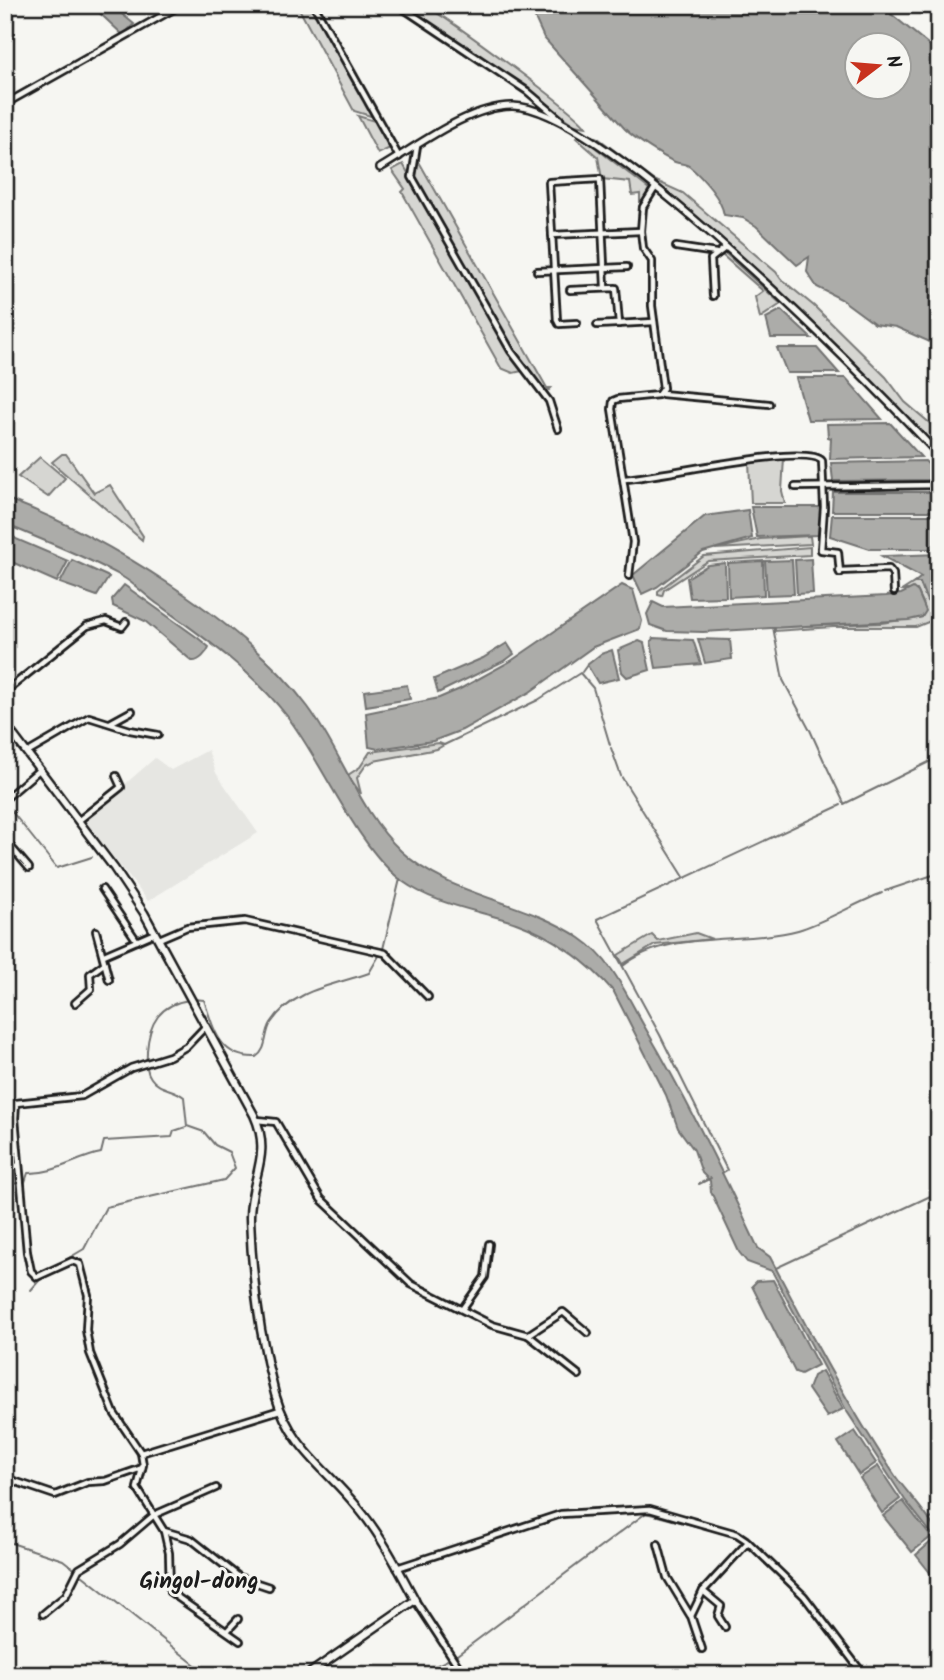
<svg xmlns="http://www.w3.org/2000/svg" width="944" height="1680" viewBox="0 0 944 1680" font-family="Kalam,sans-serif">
<rect width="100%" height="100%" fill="#f6f6f2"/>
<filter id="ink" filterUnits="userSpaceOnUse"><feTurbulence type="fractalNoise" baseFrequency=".0143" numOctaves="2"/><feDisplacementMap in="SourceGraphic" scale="14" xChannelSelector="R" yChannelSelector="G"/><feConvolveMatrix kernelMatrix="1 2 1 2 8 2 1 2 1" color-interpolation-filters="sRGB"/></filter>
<g filter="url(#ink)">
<path fill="#e6e6e2" d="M208 750 216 773 258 833 148 901 84 820 155 758 171 770Z"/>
<g fill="#d6d6d2" stroke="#797977" stroke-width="2">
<path d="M297 5H312L374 117 354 111Z"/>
<path d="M402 5C408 5 418 4 424 6 441 12 578 113 586 127L574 125 519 84Z"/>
<path d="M358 116 378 122 392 147 378 154Z"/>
<path d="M580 130 598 138 654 180 683 193 776 272 781 279 814 306 886 377 905 402 939 431V451L785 298Z"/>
<path d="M579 135 649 189 640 207V194L632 195 630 182 602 179 598 157 576 138Z"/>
<path d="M418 160 547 388H551L549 390 543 388 513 348 415 176Z"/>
<path d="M403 164 511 355 522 371 513 373 501 368 402 192 405 189 392 170Z"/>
<path d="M724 252 781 304 760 318 755 297 763 291 721 254Z"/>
<path d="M62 454H66L94 493 110 485 143 536 142 540 56 466 52 462Z"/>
<path d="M40 457 65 478 48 497 18 477Z"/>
<path d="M784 458 782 491 785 503H751L749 462Z"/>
<path d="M810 536 811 544 715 549 760 539Z"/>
<path d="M810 547V555L708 561 664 590 662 596 658 595V591L704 556Z"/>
<path d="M914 583H920L929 603H939L931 612 939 627 933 620 916 627H833L775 631V627L881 623 922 617 924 605 917 590H903Z"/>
<path d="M439 743 444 745 437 749 374 761 366 765 357 778 361 794 348 775 360 767 370 752Z"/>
<path d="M696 933 712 939 655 945 623 964 618 955 652 935 658 941Z"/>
</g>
<g fill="#acaca9" stroke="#727271" stroke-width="2" fill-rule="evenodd">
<path d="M91 5H111L134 24 123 35Z"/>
<path d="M529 5H880L939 53V346L896 327 875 324 841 299 817 287 807 272 809 257 797 265 756 226 743 218 724 215C722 199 702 177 690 167 686 163 680 164 675 162 663 157 635 139 625 129L544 38ZM856 46H898V88H856Z"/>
<path d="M781 310 811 338H771L766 318Z"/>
<path d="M777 348H817L839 373H787Z"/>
<path d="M796 378H846L882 419 808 420Z"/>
<path d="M890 423 921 457 830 459 831 438 828 437 827 424Z"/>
<path d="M925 461 939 475V480L833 481 831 463Z"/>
<path d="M833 492H939V511H832Z"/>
<path d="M5 498C105 536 244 621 308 707 342 753 359 811 401 851 450 897 524 900 580 938 614 961 627 997 647 1031 688 1101 724 1175 758 1248L770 1257C809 1332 848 1406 896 1477 907 1493 939 1525 939 1543L905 1500 846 1410 772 1271 747 1262 739 1252 711 1192 710 1181 702 1173 694 1150 678 1128 666 1095 614 992C588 962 553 936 516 923 478 910 435 905 402 881 357 847 323 763 287 716 252 671 205 638 159 605 146 596 135 584 121 576 85 556 44 541 5 524Z"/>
<path d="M751 507H821L818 535 757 537Z"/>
<path d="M748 510 752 538 703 552 657 587 642 594 633 575 705 516Z"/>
<path d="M832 515H939V549H870L830 536Z"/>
<path d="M7 530 16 539 68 561 57 582 5 559Z"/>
<path d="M939 554V603L927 601 920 583H914L921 577 882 556Z"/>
<path d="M811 559 813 593 797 594 795 560Z"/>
<path d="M72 560 109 577 97 596 60 583Z"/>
<path d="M792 560 794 594 767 595 765 561Z"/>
<path d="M763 561 764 595 729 597 728 563Z"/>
<path d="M725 563 726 597 690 598 687 578 708 565Z"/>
<path d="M124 585 198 638 209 647C207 653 199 662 192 661L145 621 113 606 112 599Z"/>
<path d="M622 585 633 590 642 621 640 629 593 647 530 692 462 730 433 741 378 749 369 747 366 713 439 698 460 689 511 661Z"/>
<path d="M913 588 918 592 926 611 922 617 909 620 703 632 667 631 650 625 647 614 653 602 663 607 886 596 901 594Z"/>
<path d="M653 638 693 640 701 664 656 668 651 642Z"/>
<path d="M698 639 730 640 732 659 705 663Z"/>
<path d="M639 641 644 643 650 670 627 677 622 672 618 650Z"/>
<path d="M507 643 514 654 506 660 438 693 434 679 483 658Z"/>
<path d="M612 650 619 678 598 683 587 665 601 654Z"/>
<path d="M407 685 410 699 366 706 364 691Z"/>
<path d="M773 1280 818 1365 801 1374 795 1372 752 1286 757 1281Z"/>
<path d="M822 1371 843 1409 827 1417 808 1389 813 1376Z"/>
<path d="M855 1431 876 1463 859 1475 838 1442Z"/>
<path d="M878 1466 900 1499 882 1513 860 1478Z"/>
<path d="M903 1501 931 1537 912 1552 883 1516Z"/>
<path d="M932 1541 939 1546V1584L916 1555Z"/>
</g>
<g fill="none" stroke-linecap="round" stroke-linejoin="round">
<g stroke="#727271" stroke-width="2">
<path d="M773 627 783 680 809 729"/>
<path d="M582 672 587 665"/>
<path d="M810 730 824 761"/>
<path d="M444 745 538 700 580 673 593 688 610 745"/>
<path d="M611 748 621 776 684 877"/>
<path d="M825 763 844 803"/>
<path d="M5 803 57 868 92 857"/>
<path d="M844 804 939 757"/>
<path d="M885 891 939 873"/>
<path d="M383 949 400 879"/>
<path d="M623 966C669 929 742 945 798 930 823 923 856 903 882 893"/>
<path d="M194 999 204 1000C214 1029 219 1058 256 1057 268 1049 264 1034 271 1023 293 989 335 985 369 973L380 954"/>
<path d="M722 1173 727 1170 660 1035 597 919 841 805"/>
<path d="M699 1184 711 1178"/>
<path d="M5 1185 25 1182 28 1173C56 1174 75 1158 101 1153L104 1141 172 1137 174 1131 186 1127"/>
<path d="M52 1268 84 1249 106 1207 224 1180 235 1168 229 1152 215 1145 204 1132 187 1126 184 1097C173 1088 159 1090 151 1078 145 1070 147 1060 147 1051 149 1023 160 1004 189 1000"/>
<path d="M776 1268 939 1192"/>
<path d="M31 1290 43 1276"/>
<path d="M932 1362 939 1359"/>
<path d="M929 1520 939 1514"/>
<path d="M5 1541 63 1560 208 1675"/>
<path d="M244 1665 248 1675"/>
<path d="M404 1675 432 1668 457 1655 646 1513 734 1536 744 1542"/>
</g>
<defs>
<g id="minor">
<path d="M314 5 399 157"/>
<path d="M398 5 527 91 560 119"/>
<path d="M5 104 181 5"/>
<path d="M417 146 412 177 511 351 549 401 558 429"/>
<path d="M552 235 641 231"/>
<path d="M676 247 716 253"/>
<path d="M537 271 627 267"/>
<path d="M570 290 616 288 619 324"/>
<path d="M713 296 711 259 725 248"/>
<path d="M577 323 559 324 557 320 549 182 600 179 605 287"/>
<path d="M597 325 654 322"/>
<path d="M662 394 769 404"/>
<path d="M624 479C656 478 807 442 822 461L824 507 821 550 838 552 840 573"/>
<path d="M795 487 939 485"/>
<path d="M839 571 889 569 893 574 894 592"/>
<path d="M629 576 633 542 612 409 613 401 618 399 658 395 663 388 652 306V261L643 248 641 231 643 207 655 188"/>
<path d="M5 692 87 626 106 621 122 627 126 622"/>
<path d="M110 723 132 711"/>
<path d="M27 753 89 717 130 730 158 735"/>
<path d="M5 799 39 770"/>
<path d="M78 821 121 787 116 776"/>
<path d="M5 840 29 868"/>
<path d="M102 889 137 941"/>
<path d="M96 931 109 980"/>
<path d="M159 939 187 927 245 921 385 953 428 997"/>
<path d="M104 955 155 933"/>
<path d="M75 1003 91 989 90 974 105 963"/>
<path d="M205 1027 187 1046 170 1056 131 1068 82 1096 16 1103 15 1118 27 1252 31 1271 37 1277 72 1261 80 1264 88 1295 86 1330 90 1353 114 1413 141 1453 143 1465 137 1488 164 1531 191 1539 239 1577 269 1587"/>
<path d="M257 1120 276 1122 321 1199 411 1284 492 1325 528 1335 579 1375"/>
<path d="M5 1165 19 1166"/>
<path d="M463 1308 485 1277 489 1244"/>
<path d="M528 1335 563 1312 588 1333"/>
<path d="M141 1453 280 1410"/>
<path d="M5 1478 55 1495 88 1482 105 1481 142 1468"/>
<path d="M164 1531 169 1553 170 1592 240 1641"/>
<path d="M658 1544 667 1577 690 1615"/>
<path d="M397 1568 561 1514 650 1509 737 1534 746 1540 804 1596 864 1675"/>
<path d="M703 1591 721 1606 718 1616 725 1627"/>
<path d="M415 1600 464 1675"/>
<path d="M43 1614 66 1595 79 1569 120 1544 154 1515 216 1488"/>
<path d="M227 1631 238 1619"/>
<path d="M702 1649 691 1616 703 1591 748 1542"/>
</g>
<path id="tertiary" d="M380 168C416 147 470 105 513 106 603 108 870 382 939 455"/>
<path id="secondary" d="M5 724 114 868 144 913 254 1115C273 1157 249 1179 250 1219 252 1277 260 1338 275 1394 291 1449 326 1468 359 1509 381 1535 399 1570 415 1600L307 1675"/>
</defs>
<use href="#minor" stroke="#1c1c1c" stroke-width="10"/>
<use href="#tertiary" stroke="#1c1c1c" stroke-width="10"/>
<use href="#secondary" stroke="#1c1c1c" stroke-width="11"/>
<use href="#minor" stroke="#f6f6f2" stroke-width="4.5"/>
<use href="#tertiary" stroke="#f6f6f2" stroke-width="5"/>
<use href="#secondary" stroke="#f6f6f2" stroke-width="6"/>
</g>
</g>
<g text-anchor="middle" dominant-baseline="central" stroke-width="6" stroke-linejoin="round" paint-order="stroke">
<g font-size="23" font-weight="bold" fill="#1c1c1c" stroke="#f6f6f2">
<text x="199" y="1582">Gingol-dong</text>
</g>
</g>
<rect width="944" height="1680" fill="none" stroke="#f6f6f2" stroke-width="28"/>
<rect x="14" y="14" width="916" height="1652" fill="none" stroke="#1c1c1c" stroke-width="2.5" filter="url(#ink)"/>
<g transform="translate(878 66) rotate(74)"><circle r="33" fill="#f6f6f2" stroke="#9f9f9c" stroke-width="2"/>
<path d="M0-5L12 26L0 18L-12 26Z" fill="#c8321e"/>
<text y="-10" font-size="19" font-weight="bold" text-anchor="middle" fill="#1c1c1c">N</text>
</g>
</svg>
